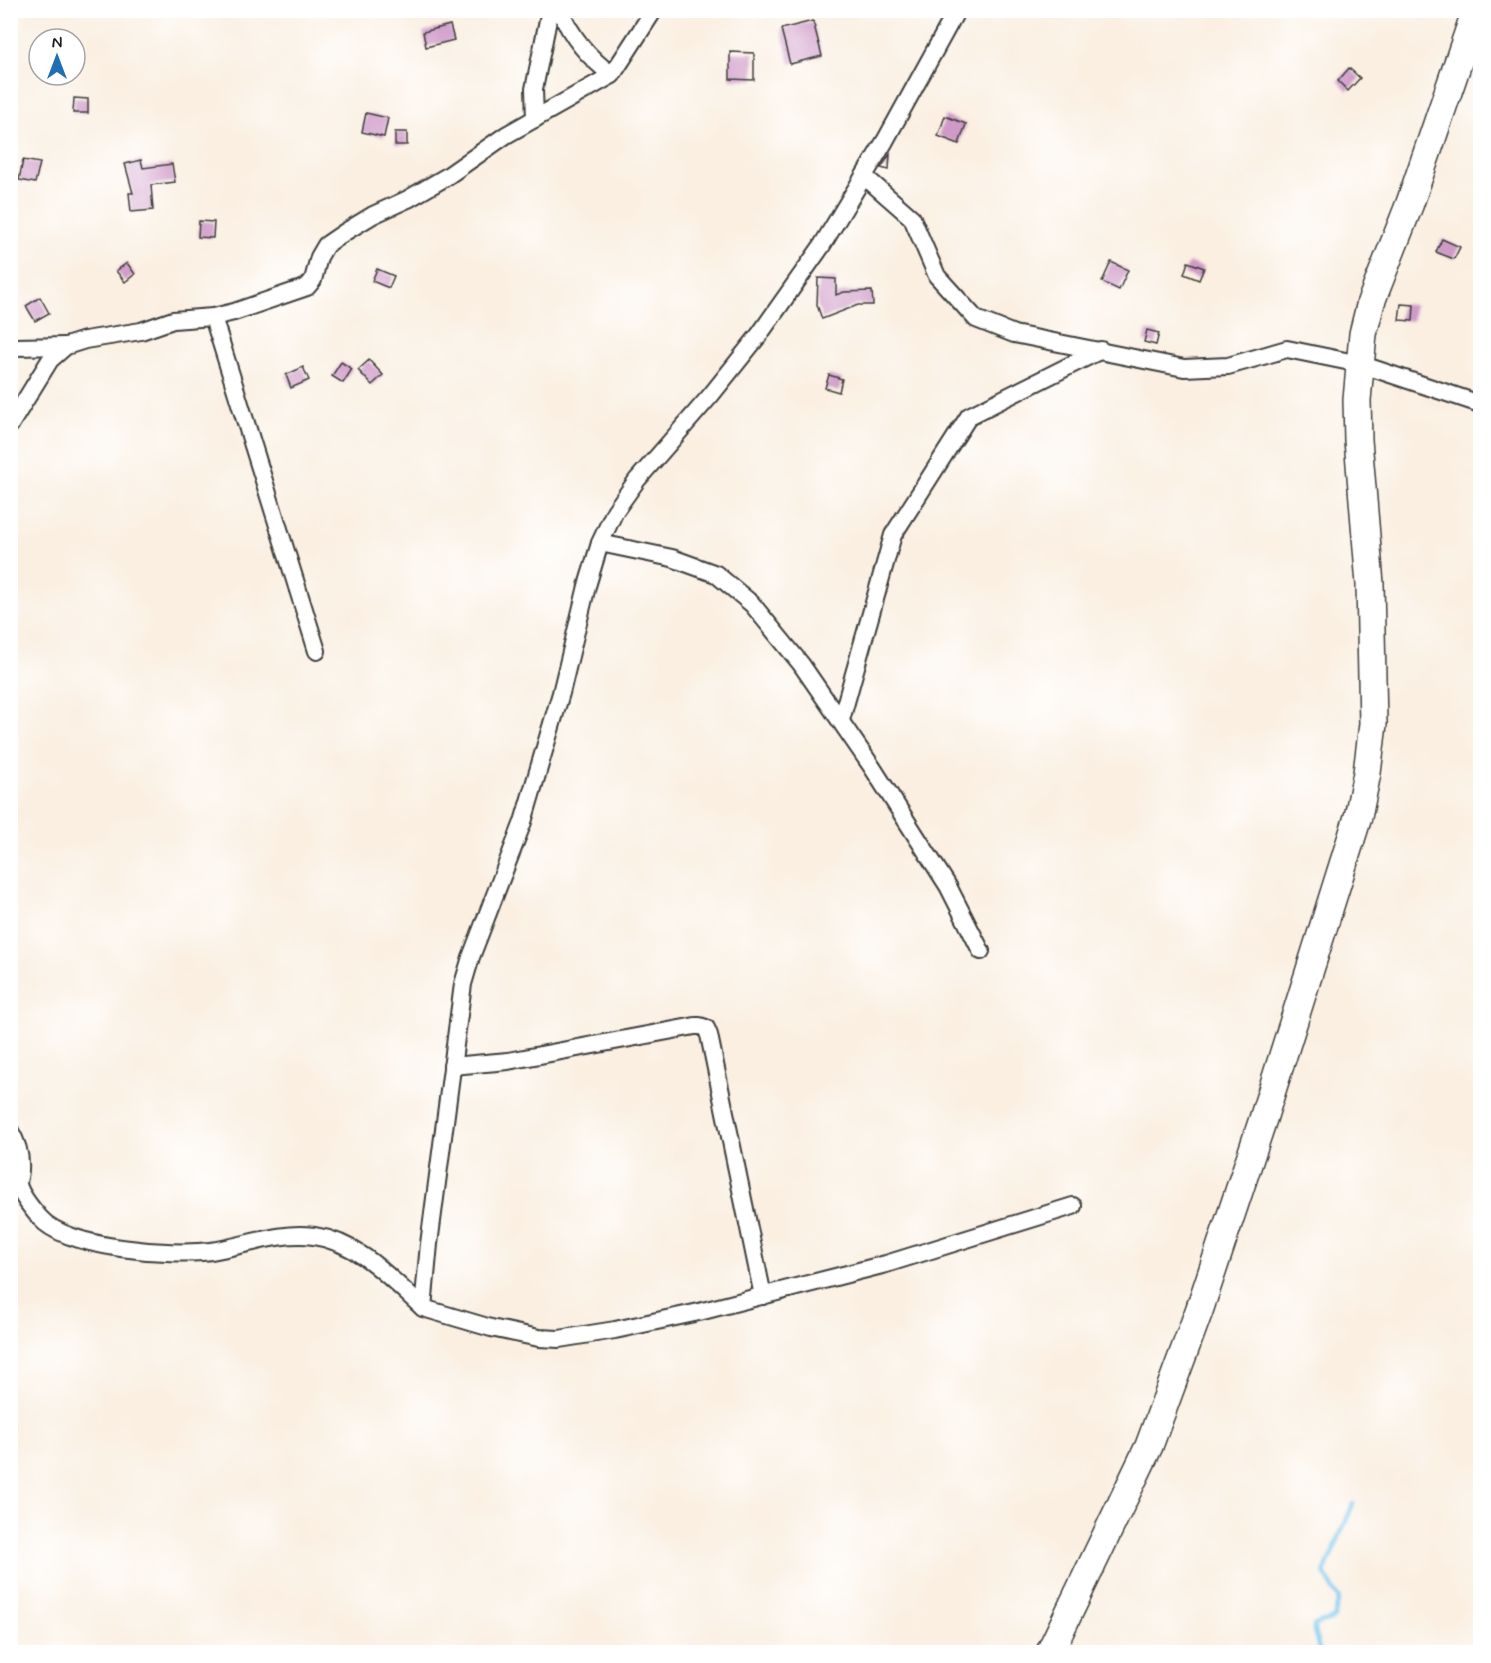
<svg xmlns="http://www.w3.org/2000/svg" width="1491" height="1663" viewBox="0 0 1491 1663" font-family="Mynerve,sans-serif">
<rect width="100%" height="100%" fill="#fff"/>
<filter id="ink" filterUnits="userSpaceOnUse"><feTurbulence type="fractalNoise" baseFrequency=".0167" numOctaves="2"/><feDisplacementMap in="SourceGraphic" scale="12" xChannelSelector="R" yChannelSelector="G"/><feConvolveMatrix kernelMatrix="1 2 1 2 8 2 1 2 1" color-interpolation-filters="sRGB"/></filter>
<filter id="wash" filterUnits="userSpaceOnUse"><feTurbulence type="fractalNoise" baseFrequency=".008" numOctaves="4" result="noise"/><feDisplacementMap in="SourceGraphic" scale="24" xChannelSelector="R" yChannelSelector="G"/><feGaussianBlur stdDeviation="1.35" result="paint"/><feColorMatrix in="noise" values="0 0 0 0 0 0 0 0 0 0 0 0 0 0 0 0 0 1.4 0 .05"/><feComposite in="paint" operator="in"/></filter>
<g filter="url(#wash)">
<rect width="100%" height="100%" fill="#faefe1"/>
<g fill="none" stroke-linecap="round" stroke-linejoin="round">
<path stroke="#6dc3ea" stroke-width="4.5" d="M1319 1652C1319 1643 1313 1635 1314 1626 1321 1621 1328 1623 1334 1618L1339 1599 1324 1573 1353 1504"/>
</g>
<g id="blocks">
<g fill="#cf9ac8">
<path d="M813 21 822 56 790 64 781 29Z"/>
<path d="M450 25 454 40 426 47 423 32Z"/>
<path d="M730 52 754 53V80L730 79Z"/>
<path d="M1349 68 1360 78 1348 91 1338 81Z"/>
<path d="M74 98 88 99V113H73Z"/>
<path d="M366 113 388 118 384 137 362 132Z"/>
<path d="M945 116 966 124 959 144 938 136Z"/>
<rect x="395" y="132" width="12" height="13"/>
<path d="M890 154 889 170 881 168Z"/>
<path d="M23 160 40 163 35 183 19 180Z"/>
<path d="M141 160 143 168 172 164 175 182 151 185 153 210 131 212 129 193H133L125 164Z"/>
<path d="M199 221 214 222 213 238 198 237Z"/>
<path d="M1442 239 1460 247 1454 259 1436 252Z"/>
<path d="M1111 262 1128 270 1119 290 1102 282Z"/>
<path d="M1188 262 1204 268 1199 280 1184 274Z"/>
<path d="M127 263 135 274 125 282 116 271Z"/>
<path d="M377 269 394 276 389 288 372 281Z"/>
<path d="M818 278 836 279V295L844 292 872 291 873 305H858L822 319 817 305Z"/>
<path d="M40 297 49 313 35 321 26 306Z"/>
<path d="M1401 304 1414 305 1413 321 1399 320Z"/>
<path d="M1147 330 1159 333 1156 345 1144 342Z"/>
<path d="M369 360 383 375 372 385 358 370Z"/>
<path d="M341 362 352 369 343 383 332 376Z"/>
<path d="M303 367 309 380 291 388 286 375Z"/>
<path d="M829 375 842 379 839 392 825 388Z"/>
</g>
</g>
</g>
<g filter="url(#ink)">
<use href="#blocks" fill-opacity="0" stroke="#3d3c3a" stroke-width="1.5"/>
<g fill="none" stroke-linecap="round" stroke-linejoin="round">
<defs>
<g id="minor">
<path d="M560 10C572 38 588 57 612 75"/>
<path d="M957 10 885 141 821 247 759 335 711 395 637 480 615 511 600 543 587 586 561 693 523 822 471 957 463 984 429 1244 423 1308 491 1328 539 1338 559 1339 615 1330 699 1312 886 1264 1073 1206"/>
<path d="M535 119 534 89 550 10"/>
<path d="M864 176 912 218 937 276 976 319 1014 334 1184 368 1228 366 1287 349 1360 364 1480 404"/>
<path d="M213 317 317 651"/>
<path d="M10 349 15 347 66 346"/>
<path d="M10 425 50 360 66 346 85 340 141 331 173 320 213 317 234 312 307 287 313 280 319 257 326 245 345 232 373 215 408 199 446 177 506 135 612 75 654 10"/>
<path d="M600 543 672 558 716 574 752 604 801 664 872 767 948 886 981 951"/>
<path d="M841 720 893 535 969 416 1101 350"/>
<path d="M452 1066 508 1061 695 1026H700L706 1028 709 1035 763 1296"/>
<path d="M10 1131C18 1144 21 1156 20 1170 20 1175 18 1179 18 1184 20 1194 33 1210 40 1218 67 1249 172 1256 211 1251 245 1246 280 1231 314 1236 359 1242 391 1279 423 1308"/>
</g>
<path id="primary" d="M1050 1652 1149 1446 1199 1311 1263 1119 1358 817 1367 773 1373 724 1370 584 1358 440 1357 400 1363 334 1371 302 1410 203 1476 10"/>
</defs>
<use href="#minor" stroke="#3d3c3a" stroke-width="20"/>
<use href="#primary" stroke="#3d3c3a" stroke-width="30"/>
<use href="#minor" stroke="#fff" stroke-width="16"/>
<use href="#primary" stroke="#fff" stroke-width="27"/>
</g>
</g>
<rect width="1491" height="1663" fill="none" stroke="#fff" stroke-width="36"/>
<g transform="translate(57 57)"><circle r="28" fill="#ffffff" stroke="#a4a4a4" stroke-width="1.5"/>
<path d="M0-4.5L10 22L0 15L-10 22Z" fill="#1f6fb2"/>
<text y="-9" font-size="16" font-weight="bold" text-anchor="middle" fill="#1c1c1c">N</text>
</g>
</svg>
